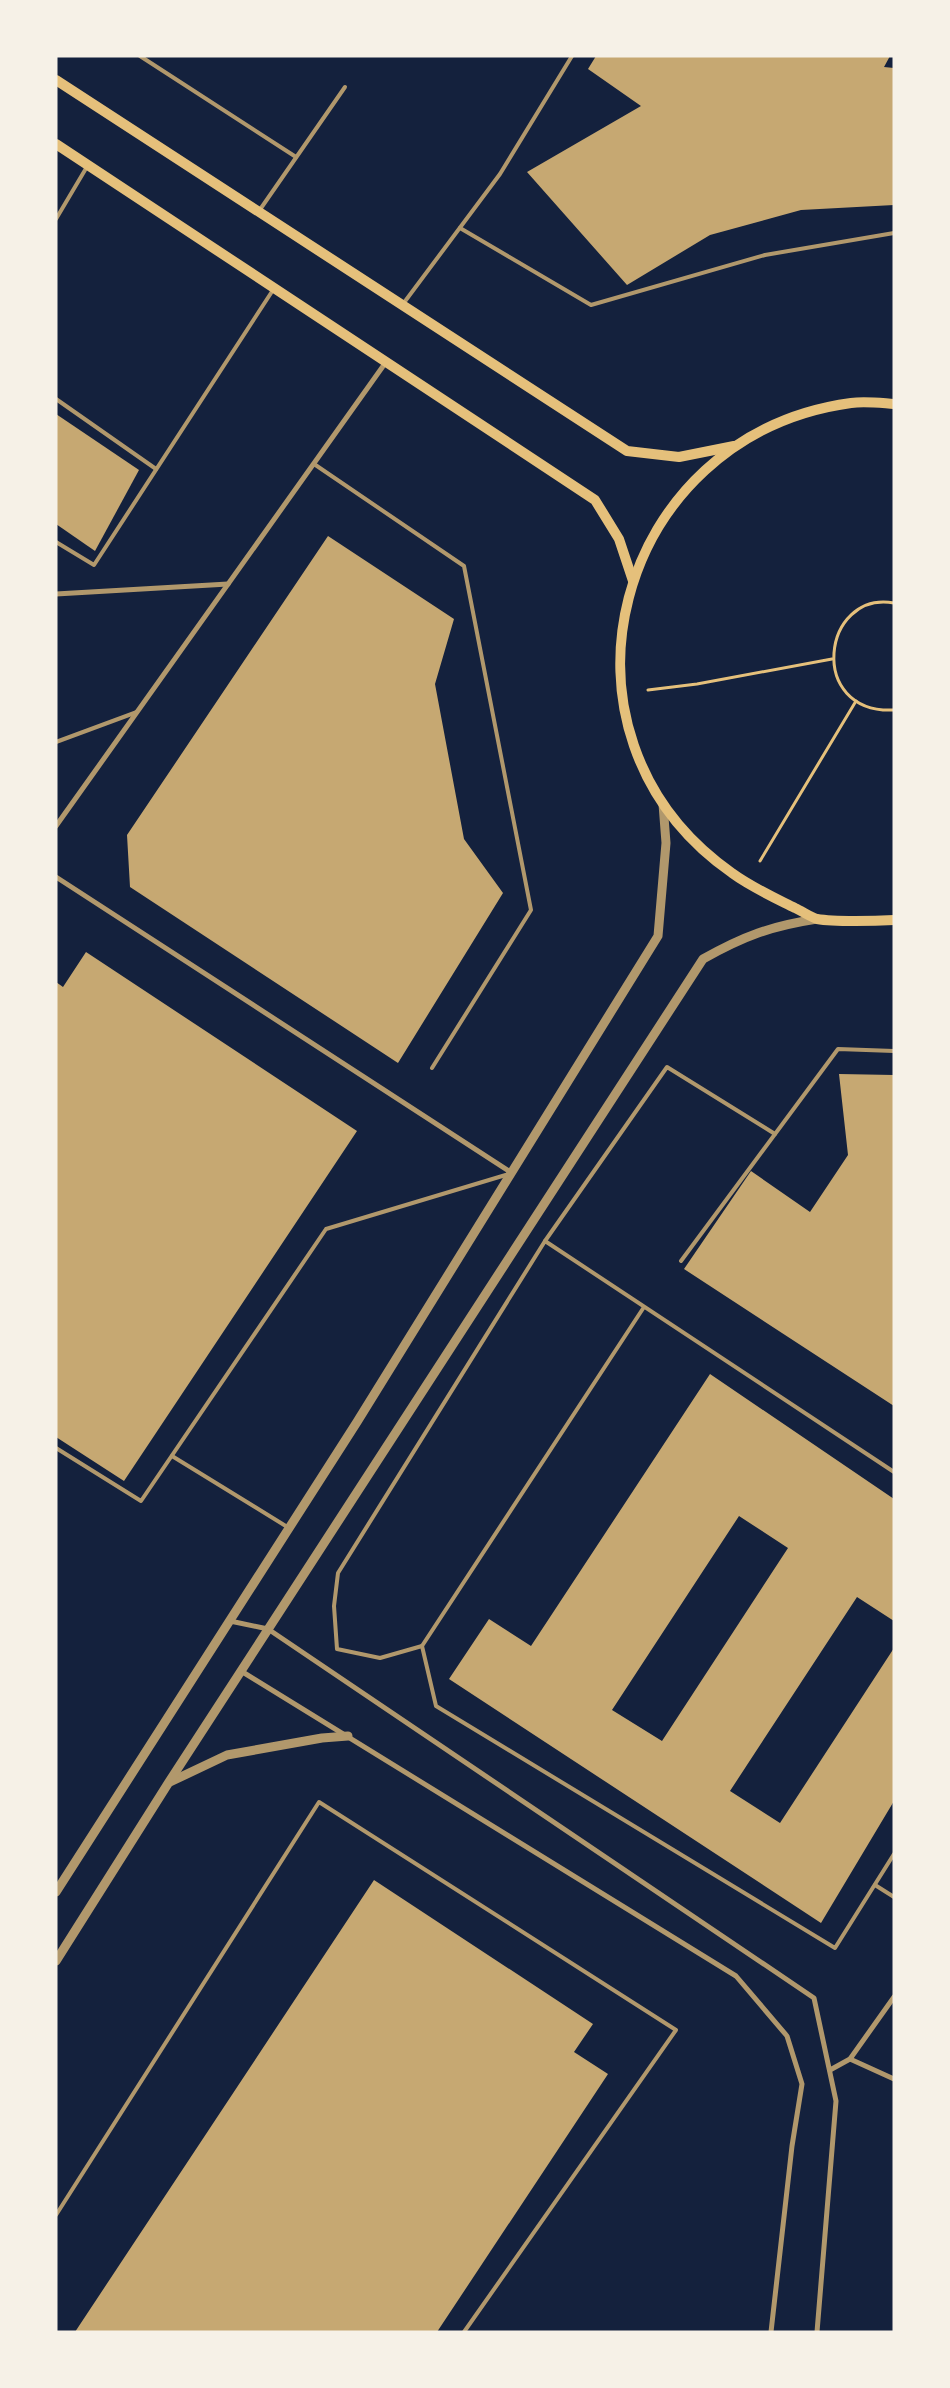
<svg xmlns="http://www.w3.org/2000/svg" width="950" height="2388" viewBox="0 0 950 2388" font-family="'Nunito Sans',sans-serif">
<rect width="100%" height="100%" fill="#14213d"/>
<g fill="#c6a872" fill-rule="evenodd">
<path d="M596 56H890L884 67 894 68V205L801 210 710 235 627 285 527 172 641 106 588 69Z"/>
<path d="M56 414 139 470 95 551 56 524Z"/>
<path d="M328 536 454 619 435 684 464 839 503 893 398 1063 130 887 127 835Z"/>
<path d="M86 952 357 1131 124 1481 56 1437V982L63 987Z"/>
<path d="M839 1074 894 1075V1406L684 1269 751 1171 810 1212 848 1155Z"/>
<path d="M710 1374 894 1499V1621L857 1597 730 1791 780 1823 894 1648V1801L821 1923 449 1679 489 1619 531 1646ZM739 1516 788 1548 662 1741 612 1710Z"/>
<path d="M374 1880 593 2024 574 2052 608 2074 437 2332H75Z"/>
</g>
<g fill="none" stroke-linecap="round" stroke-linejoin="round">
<g stroke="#e5c07b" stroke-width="3">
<path d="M894 603C822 590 806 714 894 710"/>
<path d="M648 690 697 684 832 659"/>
<path d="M760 861 856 701"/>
</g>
<g stroke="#b1986c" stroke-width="4">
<path d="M140 56 296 157"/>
<path d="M259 211 345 87"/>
<path d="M56 219 88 165"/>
<path d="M460 228 591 305 765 255 894 233"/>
<path d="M403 304 500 174 572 56"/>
<path d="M56 399 156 469"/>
<path d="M314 464 464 566 531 910 432 1068"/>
<path d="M56 542 94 565 273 290"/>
<path d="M56 742 137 712"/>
<path d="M545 1241 667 1067 775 1134"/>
<path d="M681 1261 838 1049 894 1051"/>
<path d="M644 1307 422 1646 380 1658 337 1649 334 1606 338 1573 545 1241 894 1472"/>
<path d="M56 1448 141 1501 326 1229 509 1174"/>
<path d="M172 1456 289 1528"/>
<path d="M422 1646 436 1706 835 1948 894 1854"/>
<path d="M875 1885 894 1897"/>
<path d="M56 2215 319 1802 676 2030 464 2332"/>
</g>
<g stroke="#b1986c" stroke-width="5">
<path d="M56 594 228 584"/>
<path d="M56 826 386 362"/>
<path d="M56 877 512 1173"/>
<path d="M230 1621 268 1629 814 1998 836 2101 817 2332"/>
<path d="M241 1671 736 1976 787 2036 802 2084 792 2146 771 2332"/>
<path d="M850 2059 894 2079"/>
<path d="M830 2070 850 2059 894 1997"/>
</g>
<g stroke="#b1986c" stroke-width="9">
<path d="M170 1782 227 1755 322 1738 348 1736"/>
<path d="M56 1892 357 1422 658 936 666 843 663 804"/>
<path d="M56 1961 169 1782 703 959C744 936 771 926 817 919"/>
</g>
<g stroke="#e5c07b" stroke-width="10">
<path d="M56 80 627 451 679 457 734 446"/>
<path d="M56 144 595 500 619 539 633 581"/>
<path d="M894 404C880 403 865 401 851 403 615 435 534 734 732 873 751 887 773 897 795 908 802 911 810 917 817 919 834 922 876 921 894 920"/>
</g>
</g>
<rect width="950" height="2388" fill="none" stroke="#f6f1e7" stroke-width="115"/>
</svg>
